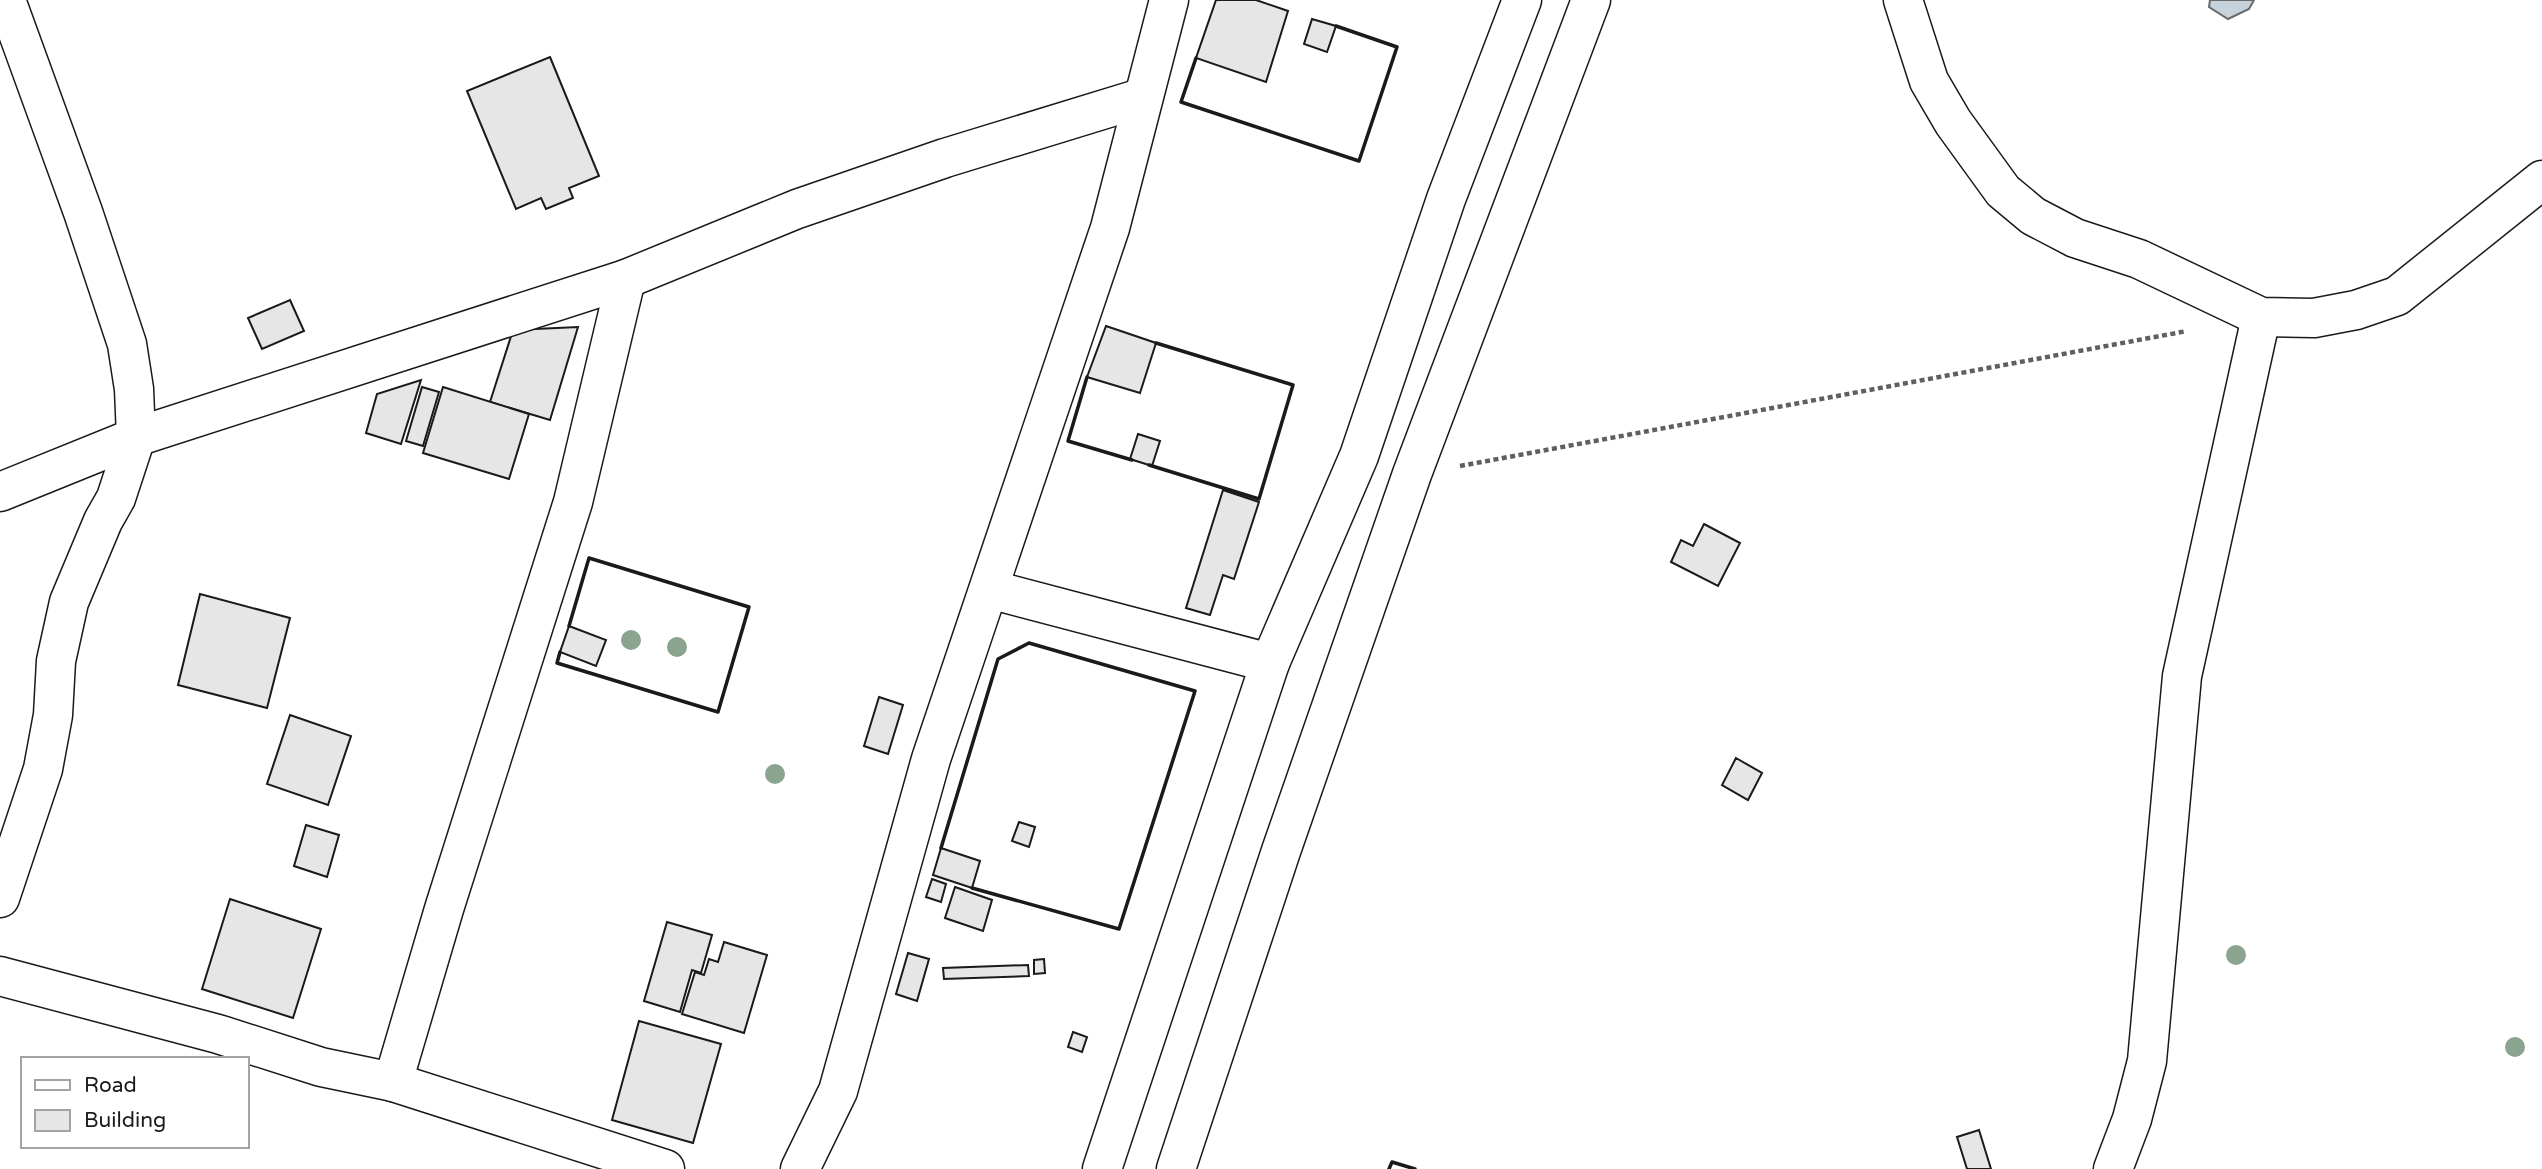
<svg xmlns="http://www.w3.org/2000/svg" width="2542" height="1169" viewBox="0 0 2542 1169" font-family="'Varela Round',sans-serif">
<rect width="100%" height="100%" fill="#fff"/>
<path fill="#c6d2dc" stroke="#6a6a6a" stroke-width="2" d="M2210 0H2254L2249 9 2228 19 2209 7Z"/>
<g fill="#e6e6e6" stroke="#1a1a1a" stroke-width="2">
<path d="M1216 0H1256L1288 11 1266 82 1196 58Z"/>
<path d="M1312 19 1336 26 1327 52 1304 44Z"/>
<path d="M550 57 599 176 569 188 573 198 546 209 541 198 516 209 467 91Z"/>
<path d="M290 300 304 331 262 349 248 318Z"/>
<path d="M1106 326 1156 343 1140 393 1087 377Z"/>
<path d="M578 327 550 420 490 402 513 330Z"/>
<path d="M421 380 401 444 366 433 377 394Z"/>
<path d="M422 387 439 392 423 446 406 441Z"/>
<path d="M443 387 529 414 509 479 423 453Z"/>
<path d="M1138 434 1160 441 1152 466 1130 459Z"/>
<path d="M1223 490 1259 502 1234 579 1223 575 1210 615 1186 608Z"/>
<path d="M1704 524 1740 543 1718 586 1671 562 1681 540 1693 546Z"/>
<path d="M200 594 290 618 267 708 178 685Z"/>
<path d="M569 626 606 640 596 666 560 652Z"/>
<path d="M879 697 903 705 888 754 864 746Z"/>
<path d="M290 715 351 736 328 805 267 784Z"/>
<path d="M1736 758 1762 773 1748 800 1722 785Z"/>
<path d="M1019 822 1035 827 1029 847 1012 841Z"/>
<path d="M306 825 339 835 327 877 294 866Z"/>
<path d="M941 848 980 861 972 888 933 875Z"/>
<path d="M932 879 946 884 941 902 926 897Z"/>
<path d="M955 887 992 900 983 931 945 918Z"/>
<path d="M230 899 321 929 293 1018 202 989Z"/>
<path d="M667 922 712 935 701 973 692 970 680 1012 644 1001Z"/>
<path d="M724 942 767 955 744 1033 682 1014 695 972 704 975 709 959 718 962Z"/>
<path d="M908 953 929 959 917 1001 896 994Z"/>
<path d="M1044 959 1045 973 1034 974V960Z"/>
<path d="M1028 965 1029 976 944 979 943 968Z"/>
<path d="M639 1021 721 1044 693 1143 612 1120Z"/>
<path d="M1073 1032 1087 1037 1082 1052 1068 1047Z"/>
<path d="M1979 1130 1991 1169H1967L1957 1137Z"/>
</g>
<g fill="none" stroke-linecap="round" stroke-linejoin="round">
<defs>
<g id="minor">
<path d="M1903 0 1929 81 1953 122 2003 191 2033 216 2075 238 2139 259 2261 317 2314 318 2356 310 2397 296 2542 180"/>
<path d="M0 492 136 437 626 279 797 209 945 158 1141 98"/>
<path d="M989 589 1270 663"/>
<path d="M0 898 43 769 53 715 56 661 69 602 103 521 116 498 136 437 134 389 127 344 83 212 6 0"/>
<path d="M0 976 218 1034 321 1067 393 1082 665 1169"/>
<path d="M393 1082 444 909 573 502 626 279"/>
<path d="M800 1169 838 1091 931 759 1110 228 1169 0"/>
<path d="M1102 1169 1270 663 1359 456 1446 199 1522 0"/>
<path d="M2113 1169 2132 1119 2147 1061 2182 676 2261 317"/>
</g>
<path id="major" d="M1176 1169 1281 851 1412 474 1591 0"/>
</defs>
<use href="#minor" stroke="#1a1a1a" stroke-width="41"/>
<use href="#major" stroke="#1a1a1a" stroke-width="41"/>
<path stroke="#5f5f5f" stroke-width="4.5" stroke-dasharray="5 3.5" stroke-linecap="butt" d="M1460 466 2187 331"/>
<use href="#minor" stroke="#fff" stroke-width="38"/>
<use href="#major" stroke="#fff" stroke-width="38"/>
<g stroke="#1a1a1a" stroke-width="3.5">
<path d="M1196 58 1181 102 1359 161 1397 47 1336 26"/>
<path d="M1087 377 1068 441 1132 460"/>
<path d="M1149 465 1259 499 1293 385 1156 343"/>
<path d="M560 652 557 663 718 712 749 607 589 558 569 626"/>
<path d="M941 848 998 659 1029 643 1195 691 1119 929 972 888"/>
<path d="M1389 1169 1392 1162 1415 1169"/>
</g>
</g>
<g fill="#8aa48f">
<circle cx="631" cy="640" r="10"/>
<circle cx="677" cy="647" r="10"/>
<circle cx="775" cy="774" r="10"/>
<circle cx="2236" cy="955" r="10"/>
<circle cx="2515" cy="1047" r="10"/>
</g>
<rect x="21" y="1057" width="228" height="91" fill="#ffffff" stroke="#a3a3a3" stroke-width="2"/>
<rect x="35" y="1080" width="35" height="10" fill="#ffffff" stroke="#a3a3a3" stroke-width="2"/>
<text x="84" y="1092" font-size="21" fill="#1a1a1a">Road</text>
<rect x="35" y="1110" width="35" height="21" fill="#e6e6e6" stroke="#a3a3a3" stroke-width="2"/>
<text x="84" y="1127" font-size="21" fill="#1a1a1a">Building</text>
</svg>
